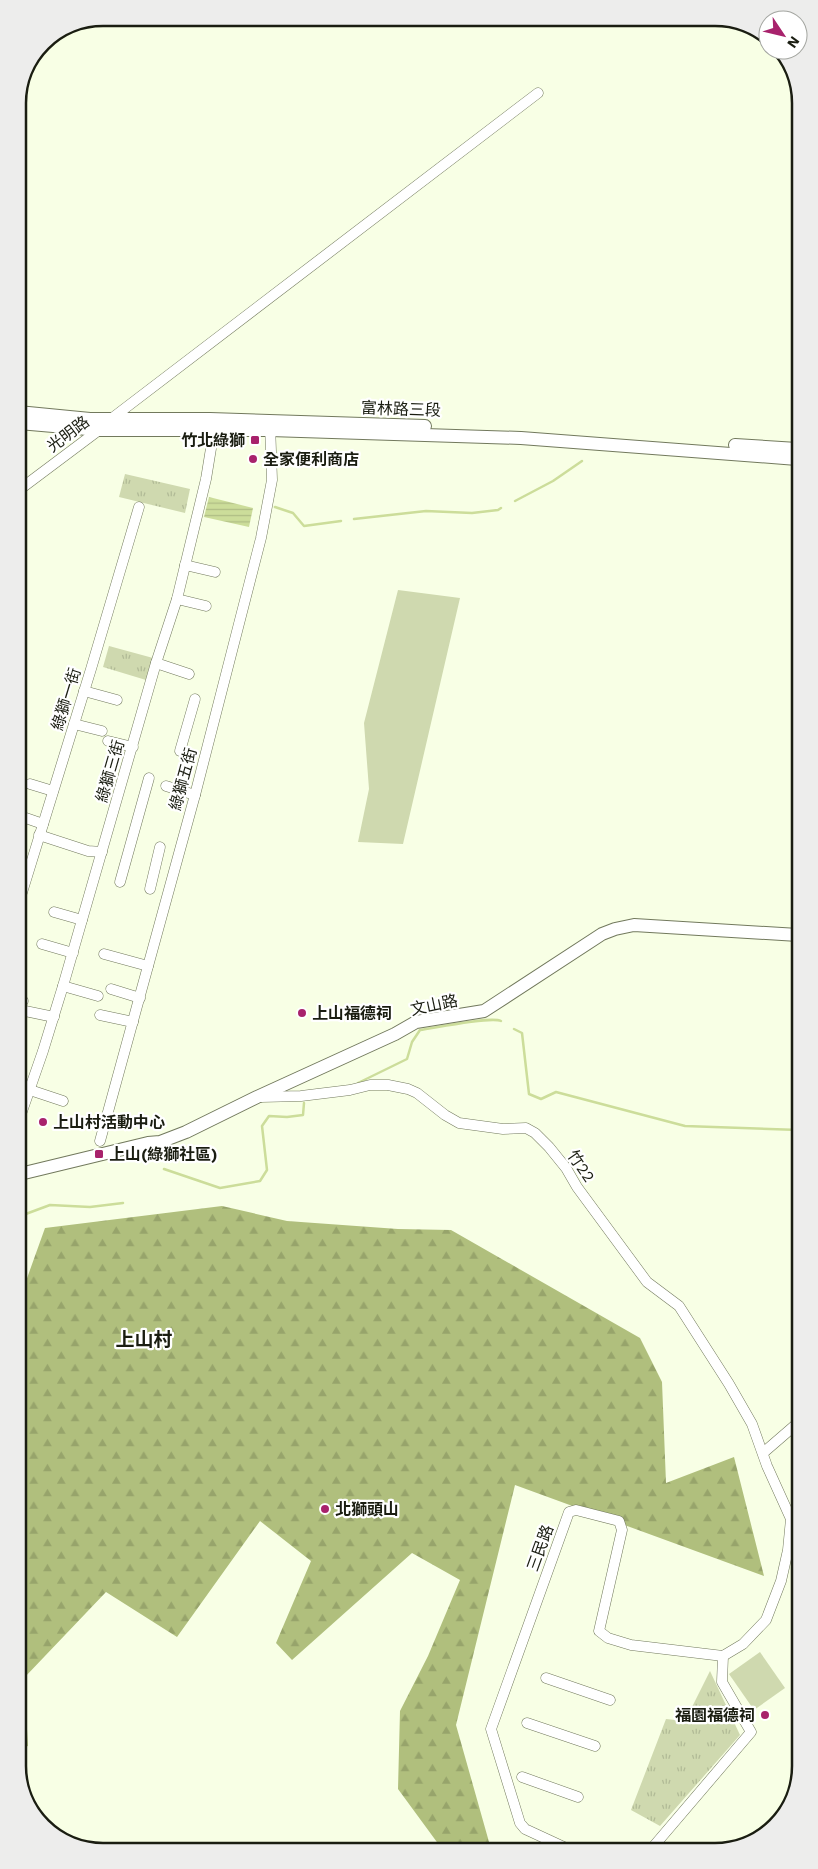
<svg xmlns="http://www.w3.org/2000/svg" width="818" height="1869" viewBox="0 0 818 1869" font-family="'Work Sans','Noto Sans TC',sans-serif">
<defs>
<pattern id="forest-firs" width="22" height="20" patternUnits="userSpaceOnUse" patternTransform="scale(1.25)"><rect width="22" height="20" fill="#b0bf7d"/><path d="M5 1l3.5 6h-7zM16 11l3.5 6h-7z" fill="#97a46b"/></pattern>
<pattern id="park-tufts" width="24" height="20" patternUnits="userSpaceOnUse" patternTransform="scale(1.25)"><rect width="24" height="20" fill="#cfd9af"/><path d="M3 7l-1-3M5 7V3M7 7l1-3M15 17l-1-3M17 17v-4M19 17l1-3" fill="none" stroke="#b1ba96"/></pattern>
<pattern id="water-rules" width="6" height="5" patternUnits="userSpaceOnUse" patternTransform="scale(1.25)"><rect width="6" height="5" fill="#ccdd9a"/><path d="M0 2.5h6" fill="none" stroke="#afbd84"/></pattern>
</defs>
<rect width="100%" height="100%" fill="#f8ffe5"/>
<g fill="#cfd9af">
<path d="M398 590 460 598 403 844 358 842 369 789 364 723Z"/>
<path d="M760 1652 785 1688 754 1710 729 1674Z"/>
</g>
<path fill="url(#forest-firs)" d="M222 1206 287 1221 398 1229 451 1230 640 1338 662 1382 666 1483 734 1457 764 1576 515 1485 456 1725 491 1849H442L398 1789 400 1711 428 1656 460 1580 412 1553 292 1660 276 1643 311 1561 260 1521 177 1637 106 1592 24 1678 28 1746 22 1748 21 1295 45 1228Z"/>
<g fill="url(#park-tufts)">
<path d="M125 474 190 489 185 513 119 497Z"/>
<path d="M109 646 153 658 146 680 103 667Z"/>
<path d="M710 1671 740 1735 660 1826 631 1810 666 1719 685 1721Z"/>
</g>
<path fill="url(#water-rules)" d="M209 497 253 508 249 527 204 517Z"/>
<g fill="none" stroke-linecap="round" stroke-linejoin="round">
<g stroke="#ccdd9a" stroke-width="2.5">
<path d="M515 501 553 481 582 461"/>
<path d="M275 507 293 513 304 526 341 521"/>
<path d="M354 519 426 511 472 513 498 510 501 508"/>
<path d="M514 1029 522 1033 529 1094 541 1099 556 1092 685 1126 799 1130"/>
<path d="M358 1083 407 1059 412 1042 420 1030C435 1028 491 1016 501 1021"/>
<path d="M164 1169 220 1188 260 1181 267 1170 262 1126 269 1116 287 1117 303 1115 304 1103"/>
<path d="M21 1218 23 1215 50 1205 90 1207 123 1203"/>
</g>
<defs>
<g id="minor">
<path d="M19 490 99 430 111 419 538 93"/>
<path d="M185 565 215 572"/>
<path d="M177 599 206 606"/>
<path d="M156 663 189 674"/>
<path d="M84 691 117 700"/>
<path d="M74 724 102 731"/>
<path d="M108 741 133 747"/>
<path d="M180 751 195 699"/>
<path d="M30 784 53 791"/>
<path d="M166 786 195 795"/>
<path d="M20 816 43 824"/>
<path d="M39 835 88 851 102 852"/>
<path d="M120 882 149 778"/>
<path d="M150 889 160 847"/>
<path d="M20 899 91 669 139 507"/>
<path d="M54 912 82 920"/>
<path d="M42 944 73 953"/>
<path d="M104 954 148 966"/>
<path d="M63 986 98 996"/>
<path d="M111 989 140 998"/>
<path d="M20 1001H23"/>
<path d="M25 1011 54 1017"/>
<path d="M100 1015 133 1022"/>
<path d="M30 1090 63 1101"/>
<path d="M261 1097 301 1096 350 1090 370 1085H388L408 1089 417 1093 445 1115 459 1123 503 1129 526 1128 535 1133 549 1147 566 1168 577 1187 647 1282 679 1306 729 1384 752 1424 767 1466 791 1519 788 1550 781 1581 766 1620 743 1644 723 1656 631 1645 608 1638 599 1631 622 1530 619 1521 576 1510 569 1512 491 1729 520 1823 525 1829 566 1848"/>
<path d="M20 1117 43 1051 63 986 156 663 177 599 206 479 214 430"/>
<path d="M100 1141 195 795 261 538 272 480 270 424"/>
<path d="M763 1453 800 1421"/>
<path d="M546 1678 610 1700"/>
<path d="M527 1723 595 1746"/>
<path d="M522 1777 578 1797"/>
<path d="M653 1847 751 1732 722 1682 723 1656"/>
</g>
<g id="major">
<path d="M18 412 90 419H210L425 426"/>
<path d="M19 423 99 430H270L521 438 797 459"/>
<path d="M735 445 797 449"/>
<path d="M20 1174 148 1143 160 1142 186 1132 257 1097 395 1034 416 1022 484 1011 602 934 615 929 634 925 798 935"/>
</g>
</defs>
<use href="#minor" stroke="#72795d" stroke-width="11"/>
<use href="#major" stroke="#72795d" stroke-width="14"/>
<use href="#minor" stroke="#fff" stroke-width="10"/>
<use href="#major" stroke="#fff" stroke-width="12"/>
</g>
<g fill="#a8226c" stroke="#fff" stroke-width="2">
<rect x="250" y="435" width="10" height="10" rx="2.5"/>
<circle cx="253" cy="459" r="5"/>
<circle cx="302" cy="1013" r="5"/>
<circle cx="43" cy="1122" r="5"/>
<rect x="94" y="1149" width="10" height="10" rx="2.5"/>
<circle cx="325" cy="1509" r="5"/>
<circle cx="765" cy="1715" r="5"/>
</g>
<g text-anchor="middle" dominant-baseline="central" stroke-width="4.5" stroke-linejoin="round" paint-order="stroke">
<g font-size="16" fill="#1a1d11" stroke="#fff">
<text transform="translate(401 409) rotate(2)">富林路三段</text>
<text transform="translate(68 434) rotate(-37)">光明路</text>
<text transform="translate(66 699) rotate(-73)">綠獅一街</text>
<text transform="translate(110 771) rotate(-74)">綠獅三街</text>
<text transform="translate(183 779) rotate(-75)">綠獅五街</text>
<text transform="translate(434 1005) rotate(-12)">文山路</text>
<text transform="translate(581 1166) rotate(56)">竹22</text>
<text transform="translate(540 1548) rotate(-70)">三民路</text>
</g>
<g font-size="16" font-weight="bold" fill="#1a1d11" stroke="#fff" text-anchor="start">
<text x="245" y="440" text-anchor="end">竹北綠獅</text>
<text x="263" y="459">全家便利商店</text>
<text x="312" y="1013">上山福德祠</text>
<text x="53" y="1122">上山村活動中心</text>
<text x="109" y="1154">上山(綠獅社區)</text>
<text x="335" y="1509">北獅頭山</text>
<text x="755" y="1715" text-anchor="end">福園福德祠</text>
</g>
<g font-size="19" font-weight="bold" fill="#1a1d11" stroke="#fff">
<text x="144" y="1339">上山村</text>
</g>
</g>
<path d="M0 0H818V1869H0ZM103 26H715A77 77 0 0 1 792 103V1766A77 77 0 0 1 715 1843H103A77 77 0 0 1 26 1766V103A77 77 0 0 1 103 26Z" fill="#ededec" fill-rule="evenodd"/>
<path fill="none" stroke="#1a1d11" stroke-width="2.5" d="M103 26H715A77 77 0 0 1 792 103V1766A77 77 0 0 1 715 1843H103A77 77 0 0 1 26 1766V103A77 77 0 0 1 103 26Z"/>
<g transform="translate(783 35) rotate(125)"><circle r="24" fill="#ffffff" stroke="#a3a5a0"/>
<path d="M0-4L9 19L0 12L-9 19Z" fill="#a8226c"/>
<text y="-8" font-size="14" font-weight="bold" text-anchor="middle" fill="#1a1d11">N</text>
</g>
</svg>
